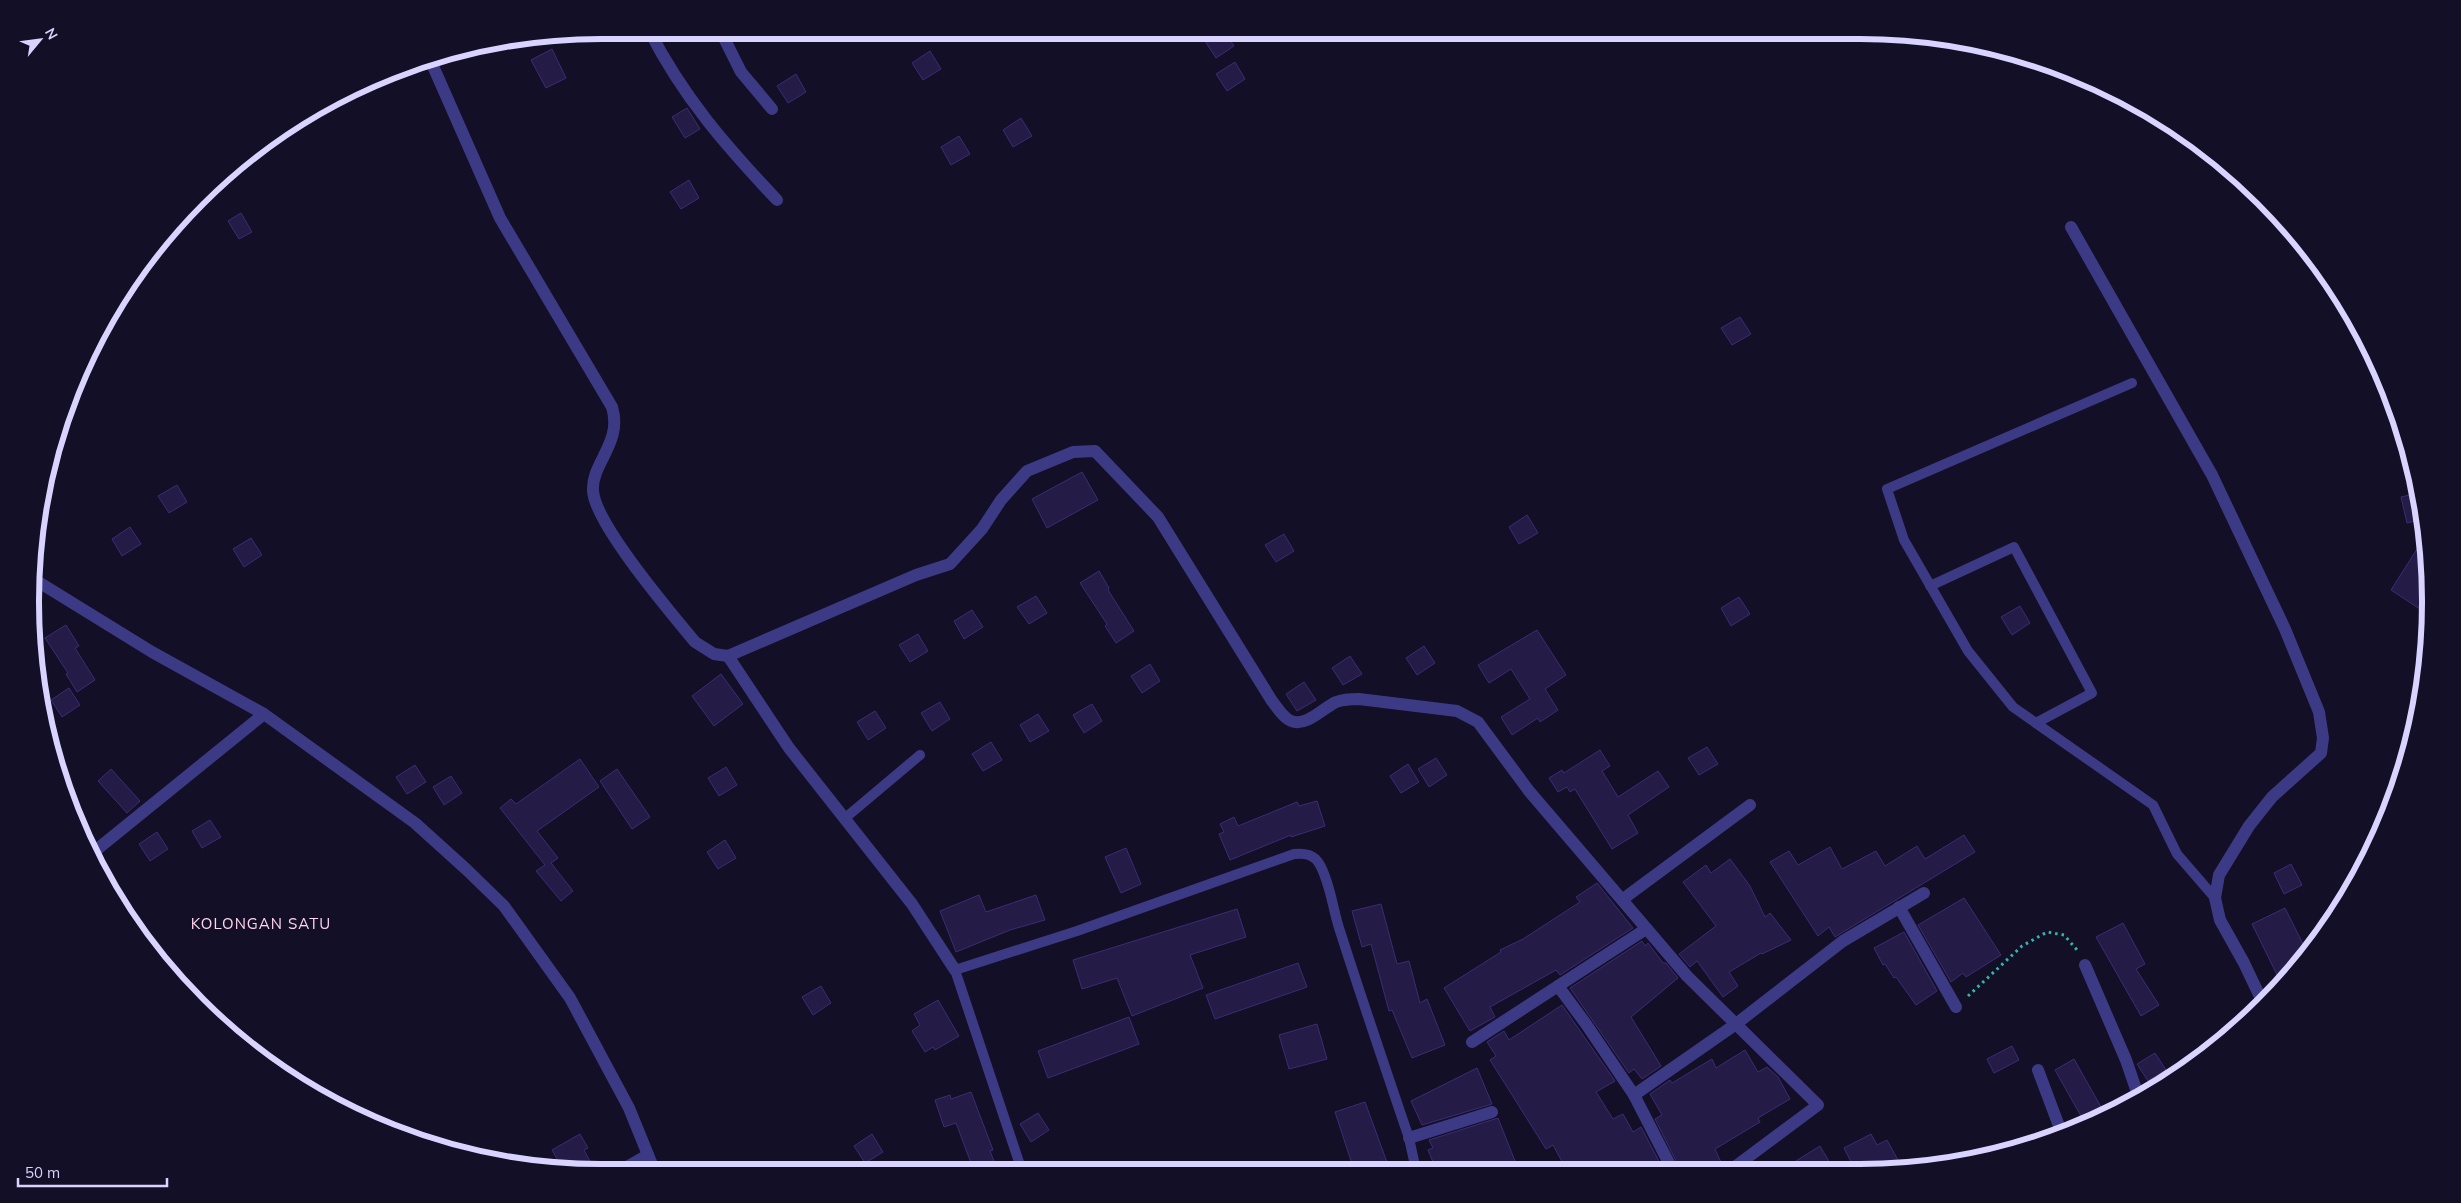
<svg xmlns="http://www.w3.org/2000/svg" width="2461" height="1203" viewBox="0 0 2461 1203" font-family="Mulish,sans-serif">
<rect width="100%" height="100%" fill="#130f26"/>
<g fill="#241b47" stroke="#3b2d73">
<path d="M1221 31H1224L1234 46 1216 58 1205 41Z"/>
<path d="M552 49 566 78 546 88 531 60Z"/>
<path d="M930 51 941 69 923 80 912 63Z"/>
<path d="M1235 62 1245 79 1227 91 1216 74Z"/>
<path d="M796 74 806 92 788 103 777 86Z"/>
<path d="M687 108 700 129 685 138 672 117Z"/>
<path d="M1021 118 1032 136 1013 147 1003 130Z"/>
<path d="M959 136 970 154 951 165 941 147Z"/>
<path d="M689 180 699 198 681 209 670 192Z"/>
<path d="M241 213 252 232 239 239 228 221Z"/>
<path d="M1740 317 1751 334 1732 345 1721 328Z"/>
<path d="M1082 472 1098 500 1047 528 1032 499Z"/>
<path d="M177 485 187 502 169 513 158 496Z"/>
<path d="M2418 493 2424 519 2407 523 2401 497Z"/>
<path d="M1527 515 1538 533 1519 544 1509 527Z"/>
<path d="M130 527 141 544 122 556 112 539Z"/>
<path d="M1284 534 1294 551 1276 562 1265 545Z"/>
<path d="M2426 535 2427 544 2429 615 2391 590Z"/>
<path d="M251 538 262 555 244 567 233 549Z"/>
<path d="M1099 571 1109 588 1108 590 1134 631 1116 643 1105 626 1107 624 1080 583Z"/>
<path d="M1036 596 1047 613 1029 624 1017 607Z"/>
<path d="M1739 597 1750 614 1731 626 1721 608Z"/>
<path d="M2020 606 2030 623 2012 635 2001 617Z"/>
<path d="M972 610 983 627 964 639 954 621Z"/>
<path d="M66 625 79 646 75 648 95 680 77 692 66 674 68 673 45 638Z"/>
<path d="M1537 630 1566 675 1545 689 1558 710 1540 722 1538 718 1512 735 1501 717 1530 699 1511 669 1489 683 1478 665Z"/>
<path d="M918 634 928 651 910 662 899 645Z"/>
<path d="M1424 646 1435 663 1417 675 1406 658Z"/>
<path d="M1350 656 1362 674 1343 685 1332 668Z"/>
<path d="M1150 664 1160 681 1142 693 1131 676Z"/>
<path d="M721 674 743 704 714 726 692 696Z"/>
<path d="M1304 682 1316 700 1297 711 1286 694Z"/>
<path d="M69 688 80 705 62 717 51 700Z"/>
<path d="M940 702 950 719 932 731 921 713Z"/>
<path d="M1092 704 1102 721 1084 733 1073 715Z"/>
<path d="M875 711 886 728 868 740 857 722Z"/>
<path d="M1038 714 1049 731 1030 742 1020 725Z"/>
<path d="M991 742 1002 760 983 771 972 754Z"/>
<path d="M1707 747 1718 764 1699 775 1688 758Z"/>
<path d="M1600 750 1610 766 1602 771 1618 797 1658 771 1669 787 1628 815 1638 833 1612 849 1575 789 1570 792 1567 787 1558 792 1549 778 1562 770 1564 773Z"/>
<path d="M1436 758 1447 775 1429 787 1418 769Z"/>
<path d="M580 759 599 787 537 831 558 858 551 863 573 891 561 901 536 871 545 865 500 808 511 799 516 804Z"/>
<path d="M1408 764 1419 782 1401 793 1390 776Z"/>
<path d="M415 765 426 782 407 794 396 777Z"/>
<path d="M726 767 737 785 719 796 708 778Z"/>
<path d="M111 769 140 801 127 813 98 781Z"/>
<path d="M617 769 650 817 632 829 600 781Z"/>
<path d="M451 776 462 793 444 805 433 787Z"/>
<path d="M1317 801 1325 826 1291 837V835L1230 860 1219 834 1224 832 1220 824 1234 817 1238 826 1297 802 1299 806Z"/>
<path d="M210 820 221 837 202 848 192 831Z"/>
<path d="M157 832 168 849 150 861 139 844Z"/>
<path d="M1964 835 1975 852 1835 937 1829 927 1818 936 1770 862 1789 851 1798 865 1830 847 1842 869 1876 851 1885 866 1917 846 1925 859Z"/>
<path d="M725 840 736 858 718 869 707 852Z"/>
<path d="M1126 848 1141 884 1121 893 1105 857Z"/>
<path d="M1730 859 1750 886 1765 917 1770 913 1791 940 1762 954 1761 953 1729 972 1738 986 1723 997 1697 961 1690 967 1679 954 1716 926 1683 882 1706 865 1711 873Z"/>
<path d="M2291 864 2302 885 2284 894 2274 873Z"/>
<path d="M1597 883 1633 928 1560 975 1556 970 1490 1007 1495 1017 1470 1031 1444 988 1501 952 1500 950 1523 939 1580 902 1576 897Z"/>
<path d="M979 895 986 912 1036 895 1045 920 1010 930 956 952 940 911Z"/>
<path d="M1964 898 2001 955 1966 977 1963 973 1951 982 1918 925Z"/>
<path d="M1381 904 1397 964 1409 961 1420 1003 1427 999 1445 1045 1412 1058 1392 1010 1389 1011 1371 944 1362 947 1352 911Z"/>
<path d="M2285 908 2307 952 2289 978 2282 985 2252 924Z"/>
<path d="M1237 909 1246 937 1190 955 1203 988 1132 1016 1117 978 1082 989 1073 960Z"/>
<path d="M2123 923 2145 964 2136 969 2159 1005 2141 1016 2096 937Z"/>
<path d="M1904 932 1937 991 1916 1005 1896 977 1894 978 1885 964 1883 965 1874 948Z"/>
<path d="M1642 941 1645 946 1648 943 1663 963H1666L1678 978 1631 1017 1661 1066 1642 1079 1634 1069 1629 1073 1570 988Z"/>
<path d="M1298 963 1307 987 1215 1019 1206 995Z"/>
<path d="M821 986 831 1003 813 1015 802 997Z"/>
<path d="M938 1000 959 1036 935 1050 933 1047 925 1052 912 1031 920 1025 914 1014Z"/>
<path d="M1562 1005 1615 1081 1596 1092 1613 1119 1623 1114 1633 1132 1641 1127 1663 1169H1566L1553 1145 1546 1149 1490 1060 1496 1056 1487 1042 1504 1031 1509 1040Z"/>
<path d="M1129 1017 1139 1044 1048 1078 1038 1051Z"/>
<path d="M1317 1024 1327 1059 1289 1069 1279 1035Z"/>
<path d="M2012 1046 2019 1060 1994 1073 1987 1059Z"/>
<path d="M1745 1050 1758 1072 1767 1067 1778 1077 1790 1099 1758 1118 1760 1122 1715 1149 1724 1169H1680L1655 1119 1662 1115 1650 1094 1670 1080 1672 1083 1712 1059 1716 1068Z"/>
<path d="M2155 1053 2166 1070 2148 1081 2137 1064Z"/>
<path d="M2074 1059 2105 1114 2086 1125 2055 1070Z"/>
<path d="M1477 1068 1492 1104 1422 1125 1411 1101Z"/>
<path d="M971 1092 993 1150 990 1151 998 1171H974L956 1123 944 1127 935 1100 950 1095 951 1099Z"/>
<path d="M1365 1102 1388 1165 1378 1170H1354L1335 1112Z"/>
<path d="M1038 1113 1049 1130 1031 1142 1020 1124Z"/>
<path d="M1498 1118 1515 1161 1494 1169H1436L1428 1150 1433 1148 1429 1140Z"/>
<path d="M580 1134 588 1148 584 1150 593 1167 584 1172H564L542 1168 557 1159 552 1150Z"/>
<path d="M872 1134 883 1152 865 1163 854 1146Z"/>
<path d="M1871 1134 1877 1145 1887 1140 1899 1162 1888 1168H1854L1844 1148Z"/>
<path d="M1820 1146 1830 1163 1822 1168 1783 1169Z"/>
</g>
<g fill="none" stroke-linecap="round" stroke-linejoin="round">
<path stroke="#2fb8b0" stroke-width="3" stroke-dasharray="2.5 4" stroke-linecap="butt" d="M1968 996 2022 946 2047 932 2064 935 2078 951"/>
<g stroke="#3d3a85" stroke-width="10">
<path d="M2132 383 1887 489 1904 540 1968 651 2013 707 2153 805 2177 854 2215 898"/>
<path d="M1930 586 2014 547 2092 693 2036 723"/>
<path d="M844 819 920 755"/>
<path d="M1022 1171 955 970 1077 931 1294 854C1305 853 1314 854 1320 865 1331 885 1333 912 1341 934 1363 1003 1386 1070 1409 1138L1416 1170"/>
</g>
<g stroke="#3d3a85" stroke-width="12">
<path d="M649 30C683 97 726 146 777 200"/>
<path d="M720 30 741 72 772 109"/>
<path d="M429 57 500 218 612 407C623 443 591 463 593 491 595 524 672 614 695 642L714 654 728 656"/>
<path d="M2071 227 2212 475 2285 629 2319 712 2323 738 2321 753 2272 797 2249 826 2219 875 2215 898 2220 920 2244 963 2263 1003"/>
<path d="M32 578 152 652 264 714 415 823 467 870 504 906 570 998 629 1108 655 1172"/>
<path d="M90 855 264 714"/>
<path d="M1623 899 1750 805"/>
<path d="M1899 907 1956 1007"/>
<path d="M2085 965 2126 1060 2138 1095"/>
<path d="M955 970 912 904 789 748 728 656 916 575 950 564 982 529 1001 500 1027 471 1073 452 1095 451 1158 517 1272 701C1277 707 1283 718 1291 721 1307 727 1323 708 1336 702 1344 699 1351 699 1359 699L1457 711 1478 722 1529 791 1687 976 1818 1105 1732 1169"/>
<path d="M1558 986 1646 929"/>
<path d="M1472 1042 1558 986 1586 1024 1634 1095 1672 1169"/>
<path d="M2038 1070 2062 1134"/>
<path d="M1634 1095 1736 1024 1843 941 1924 893"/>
<path d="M1409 1138 1492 1112"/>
<path d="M618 1172 648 1155"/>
</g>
</g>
<g text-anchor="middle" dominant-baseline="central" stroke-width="5" stroke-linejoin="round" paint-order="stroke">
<g font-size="15" letter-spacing="1" fill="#ffd6f0" stroke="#130f26">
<text x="261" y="923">KOLONGAN SATU</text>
</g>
</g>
<path d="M0 0H2461V1203H0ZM601 39H1860A562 562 0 0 1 2422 601V602A562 562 0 0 1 1860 1164H601A562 562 0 0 1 39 602V601A562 562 0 0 1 601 39Z" fill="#130f26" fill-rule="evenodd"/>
<path fill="none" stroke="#d9d4ff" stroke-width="6" d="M601 39H1860A562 562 0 0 1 2422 601V602A562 562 0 0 1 1860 1164H601A562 562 0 0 1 39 602V601A562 562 0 0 1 601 39Z"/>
<g transform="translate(40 40) rotate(61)" stroke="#130f26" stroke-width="4" paint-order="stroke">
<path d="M0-4L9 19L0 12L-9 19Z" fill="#d9d4ff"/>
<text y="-8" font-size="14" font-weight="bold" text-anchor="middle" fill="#d9d4ff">N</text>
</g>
<path d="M18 1178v8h149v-8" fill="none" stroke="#d9d4ff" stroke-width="2.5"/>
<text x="25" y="1178" font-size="15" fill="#d9d4ff" stroke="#130f26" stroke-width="4" paint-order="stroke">50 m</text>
</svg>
